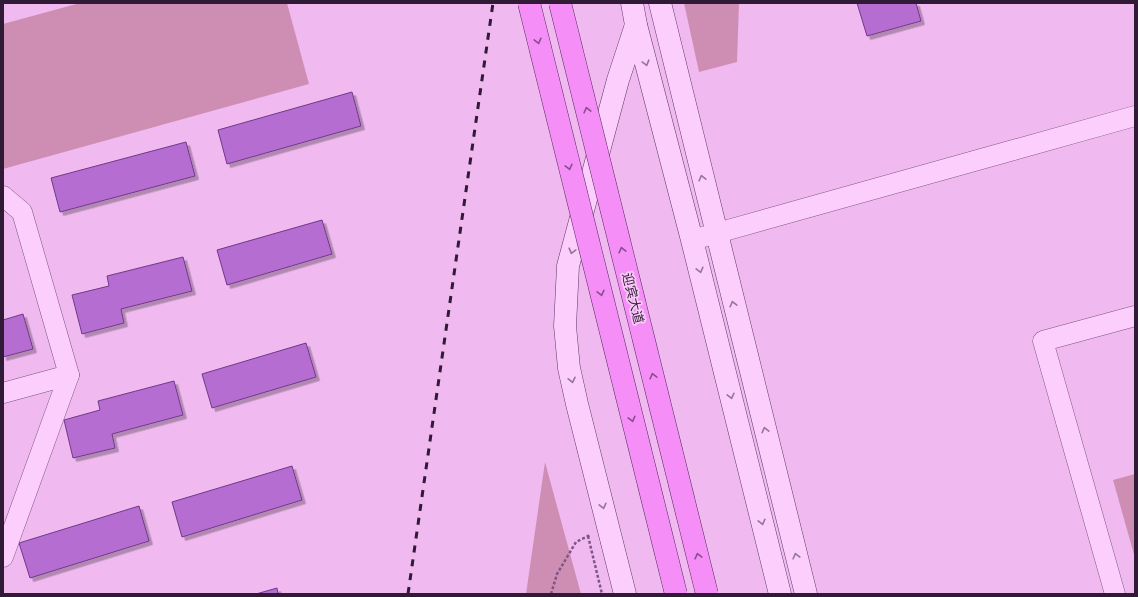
<svg xmlns="http://www.w3.org/2000/svg" width="1138" height="597" viewBox="0 0 1138 597" font-family="Georgia,'Noto Sans SC',serif">
<defs>
<filter id="shadow"><feDropShadow dx="3.5" dy="3.5" stdDeviation="0" flood-color="#0004"/></filter>
</defs>
<rect width="100%" height="100%" fill="#f0baf0"/>
<g fill="#ce8eb4">
<path d="M80 3H287L309 84 3 169V24Z"/>
<path d="M684 3H739L737 62 699 72Z"/>
<path d="M545 462 581 594H526Z"/>
<path d="M1135 474V558L1113 480Z"/>
</g>
<g fill="#b56dd1" stroke="#703888" filter="url(#shadow)">
<path d="M857 3H916L921 21 867 36Z"/>
<path d="M352 92 361 126 227 164 218 130Z"/>
<path d="M186 142 195 176 60 212 51 178Z"/>
<path d="M322 220 332 254 227 285 217 250Z"/>
<path d="M183 257 192 291 121 309 124 323 82 334 72 295 109 286 107 276Z"/>
<path d="M23 314 33 349 3 357V320Z"/>
<path d="M306 343 316 377 212 408 202 374Z"/>
<path d="M174 381 183 415 112 434 115 448 73 458 64 420 100 410 98 401Z"/>
<path d="M292 466 302 500 182 537 172 502Z"/>
<path d="M139 506 149 541 30 578 19 543Z"/>
<path d="M277 588 278 594H256Z"/>
</g>
<g fill="none" stroke-linecap="round" stroke-linejoin="round">
<defs>
<g id="minor">
<path d="M3 196 22 212 69 375 3 557"/>
<path d="M692 240 1135 116"/>
<path d="M3 393 69 375"/>
<path d="M1115 594 1043 341 1135 316"/>
</g>
<g id="secondary">
<path d="M632 3 636 25 692 240 780 594"/>
<path d="M660 3 806 594"/>
<path d="M625 594 577 404 569 368 565 326 568 266 618 80 636 25"/>
</g>
</defs>
<use href="#minor" stroke="#7f5488" stroke-width="21"/>
<use href="#secondary" stroke="#5f3769" stroke-width="23"/>
<g stroke="#7f5488" stroke-width="2.5" stroke-dasharray="3 2" stroke-linecap="butt">
<path d="M588 536 602 594"/>
<path d="M551 594 557 574 576 542 590 535"/>
</g>
<use href="#minor" stroke="#fbcefb" stroke-width="20"/>
<use href="#secondary" stroke="#fbcefb" stroke-width="22"/>
<path stroke="#301a36" stroke-width="3" stroke-dasharray="7 7" stroke-linecap="butt" d="M408 594 493 3"/>
<defs>
<g id="primary-bridge">
<path d="M529 3 676 594"/>
<path d="M560 3 707 594"/>
</g>
</defs>
<use href="#primary-bridge" stroke="#4b2955" stroke-width="23" stroke-linecap="butt"/>
<use href="#primary-bridge" stroke="#f68ef8" stroke-width="22"/>
</g>
<defs><path id="oneway-chevron" d="M-2-3.5L2.5 0L-2 3.5" fill="none" stroke-width="1.6" stroke-linecap="round" stroke-linejoin="round"/></defs>
<g stroke="#894e8d">
<use href="#oneway-chevron" transform="translate(538 41) rotate(76)"/>
<use href="#oneway-chevron" transform="translate(587 110) rotate(-104)"/>
<use href="#oneway-chevron" transform="translate(569 167) rotate(76)"/>
<use href="#oneway-chevron" transform="translate(622 250) rotate(-104)"/>
<use href="#oneway-chevron" transform="translate(601 293) rotate(76)"/>
<use href="#oneway-chevron" transform="translate(653 376) rotate(-104)"/>
<use href="#oneway-chevron" transform="translate(632 419) rotate(76)"/>
<use href="#oneway-chevron" transform="translate(698 556) rotate(-104)"/>
</g>
<g stroke="#967498">
<use href="#oneway-chevron" transform="translate(646 63) rotate(75)"/>
<use href="#oneway-chevron" transform="translate(702 178) rotate(-104)"/>
<use href="#oneway-chevron" transform="translate(572 251) rotate(105)"/>
<use href="#oneway-chevron" transform="translate(700 270) rotate(76)"/>
<use href="#oneway-chevron" transform="translate(733 304) rotate(-104)"/>
<use href="#oneway-chevron" transform="translate(572 380) rotate(78)"/>
<use href="#oneway-chevron" transform="translate(731 396) rotate(76)"/>
<use href="#oneway-chevron" transform="translate(765 430) rotate(-104)"/>
<use href="#oneway-chevron" transform="translate(603 506) rotate(76)"/>
<use href="#oneway-chevron" transform="translate(762 522) rotate(76)"/>
<use href="#oneway-chevron" transform="translate(796 556) rotate(-104)"/>
</g>
<g text-anchor="middle" dominant-baseline="central" stroke-width="3.5" stroke-linejoin="round" paint-order="stroke">
<g font-size="13" fill="#301a36" stroke="#f7caf7">
<text transform="translate(634 298) rotate(76)">迎宾大道</text>
</g>
</g>
<rect width="1138" height="597" fill="none" stroke="#301a36" stroke-width="8"/>
</svg>
